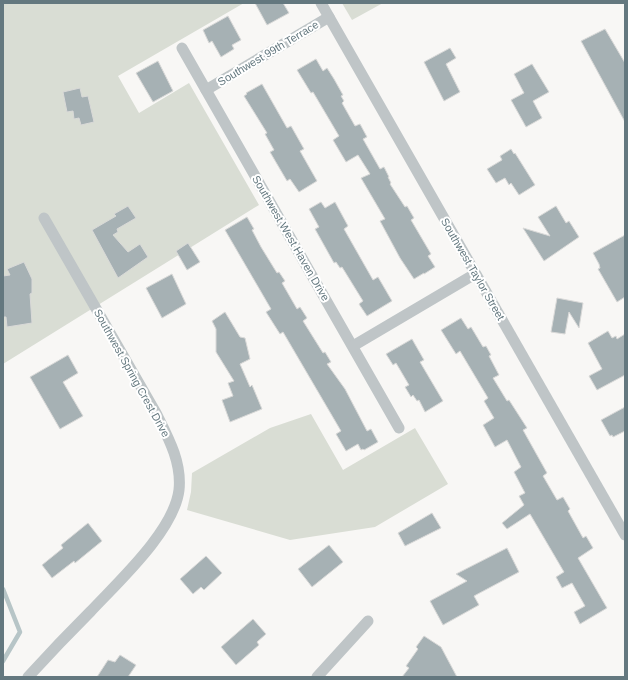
<svg xmlns="http://www.w3.org/2000/svg" width="628" height="680" viewBox="0 0 628 680" font-family="Arial,sans-serif">
<rect width="100%" height="100%" fill="#f8f7f5"/>
<g fill="#d9ddd4">
<path d="M3 3H244L118 76 139 113 189 83 259 205 3 364Z"/>
<path d="M342 3H383L352 20Z"/>
<path d="M311 414 343 470 415 428 448 484 375 527 290 540 187 510 191 492 192 473 270 428Z"/>
</g>
<g fill="none" stroke-linecap="round" stroke-linejoin="round">
<path stroke="#b7c5c7" stroke-width="4.5" d="M3 589 20 632 3 661"/>
</g>
<g fill="#a6b1b4" stroke="#d9d9d8">
<path d="M255 3H283L289 13 267 25Z"/>
<path d="M228 16 241 40 232 45 234 49 221 57 212 41 209 43 203 30Z"/>
<path d="M605 29 625 63V122L581 41Z"/>
<path d="M450 48 456 58 446 64 460 92 444 101 424 62Z"/>
<path d="M316 59 323 71 327 68 334 79 343 95 341 96 344 101 342 103 355 126 360 124 367 137 363 139 380 169 384 167 389 177H388L391 183 390 184 405 207 407 206 414 218 411 220 431 254 428 256 435 267 424 274V273L414 279 400 258 380 221 385 219 361 178 370 174 358 155 346 162 333 140 339 136 313 92 311 93 297 70Z"/>
<path d="M158 61 173 91 153 102 136 73Z"/>
<path d="M532 64 549 92 533 101 542 118 526 127 511 100 524 93 514 74Z"/>
<path d="M262 84 287 128 291 126 304 149 300 151 317 181 299 192 290 179 287 181 277 164 270 152 274 150 265 134 267 133 244 96 247 94 246 93Z"/>
<path d="M80 88 82 97 88 96 94 122 81 125 79 118 74 119 73 111 67 112 63 92Z"/>
<path d="M511 149 514 154 515 153 535 185 519 195 511 183 509 185 505 178 496 183 487 169 502 160 500 156Z"/>
<path d="M321 202 325 208 335 202 348 226 344 229 373 280 378 277 392 301 367 316 359 304 363 301 342 267 340 268 336 262 334 263 315 229 319 227 309 209Z"/>
<path d="M128 206 136 218 117 229 118 232 113 235 128 252 140 244 148 257 118 278 92 230 116 216 114 214Z"/>
<path d="M556 206 566 223 569 221 579 237 544 261 523 228 550 236 538 217Z"/>
<path d="M247 217 254 229 252 230 261 247 277 273 279 272 285 281 282 283 297 309 300 307 307 318 303 321 323 353 325 352 331 362 327 364 345 389 367 431 371 429 378 442 364 450 363 449 361 450 358 444 346 451 336 434 341 431 283 332 280 334 266 312 271 309 225 230Z"/>
<path d="M625 235V297L617 302 598 269 600 268 599 264 593 253Z"/>
<path d="M188 243 200 262 187 270 176 251Z"/>
<path d="M24 262 32 279V293L30 294 32 323 7 327 6 317H3V276L10 275 7 269Z"/>
<path d="M172 274 186 304 162 318 146 288Z"/>
<path d="M557 298 583 303 579 328 569 312 565 334 551 332Z"/>
<path d="M225 312 240 337 245 338 250 359 240 364 250 387 252 385 262 409 230 422 222 400 233 396 228 383 234 381 216 352V329L212 321Z"/>
<path d="M461 318 468 329 471 327 483 347 486 346 491 355 489 356 499 375 493 378 507 401 509 400 527 428 523 430 547 473 543 476 557 500 563 497 570 509 568 511 583 538 586 536 593 548 578 558 607 608 580 624 574 612 585 606 572 583 562 588 556 577 564 572 530 514 507 529 502 523 524 505 519 496 525 493 514 472 521 467 507 440 495 447 483 425 494 418 484 401 488 398 460 351 456 354 441 330Z"/>
<path d="M608 331 612 338 616 336 617 339 625 334V375L597 390 589 376 602 369 588 343Z"/>
<path d="M412 339 424 360 420 362 443 401 425 412 419 400 417 401 413 395 411 397 405 387 409 385 396 363 393 365 386 354Z"/>
<path d="M68 355 78 373 63 382 83 416 60 429 30 377Z"/>
<path d="M625 407V431L613 437 612 435 610 436 601 420Z"/>
<path d="M432 513 441 528 405 546 398 533Z"/>
<path d="M88 523 102 541 75 563 74 561 52 578 42 565 63 548 61 545Z"/>
<path d="M329 545 343 562 312 587 298 569Z"/>
<path d="M507 548 519 572 474 596 479 605 443 625 430 601 467 581 456 574Z"/>
<path d="M206 556 222 573 204 590 201 587 193 594 180 579Z"/>
<path d="M253 619 266 634 257 642 259 645 236 665 221 647Z"/>
<path d="M424 636 441 647 457 677H402L409 668 406 666 418 649 416 647Z"/>
<path d="M120 655 136 665 128 677H97L108 660 115 662Z"/>
</g>
<g fill="none" stroke-linecap="round" stroke-linejoin="round">
<g stroke="#bfc5c7" stroke-width="11">
<path d="M321 3 625 535"/>
<path d="M182 48 399 428"/>
<path d="M206 90 329 17"/>
<path d="M353 346 475 274"/>
<path d="M28 677C49 654 70 632 91 611 118 582 174 531 179 490 182 462 168 437 156 413L44 218"/>
<path d="M317 677 368 621"/>
</g>
</g>
<g text-anchor="middle" dominant-baseline="central" stroke-width="4" stroke-linejoin="round" paint-order="stroke">
<g font-size="11" fill="#64787f" stroke="#fff">
<text transform="translate(268 53) rotate(-31)">Southwest 99th Terrace</text>
<text transform="translate(291 238) rotate(60)">Southwest West Haven Drive</text>
<text transform="translate(473 269) rotate(60)">Southwest Taylor Street</text>
<text transform="translate(132 373) rotate(61)">Southwest Spring Crest Drive</text>
</g>
</g>
<rect width="628" height="680" fill="none" stroke="#64787f" stroke-width="8"/>
</svg>
